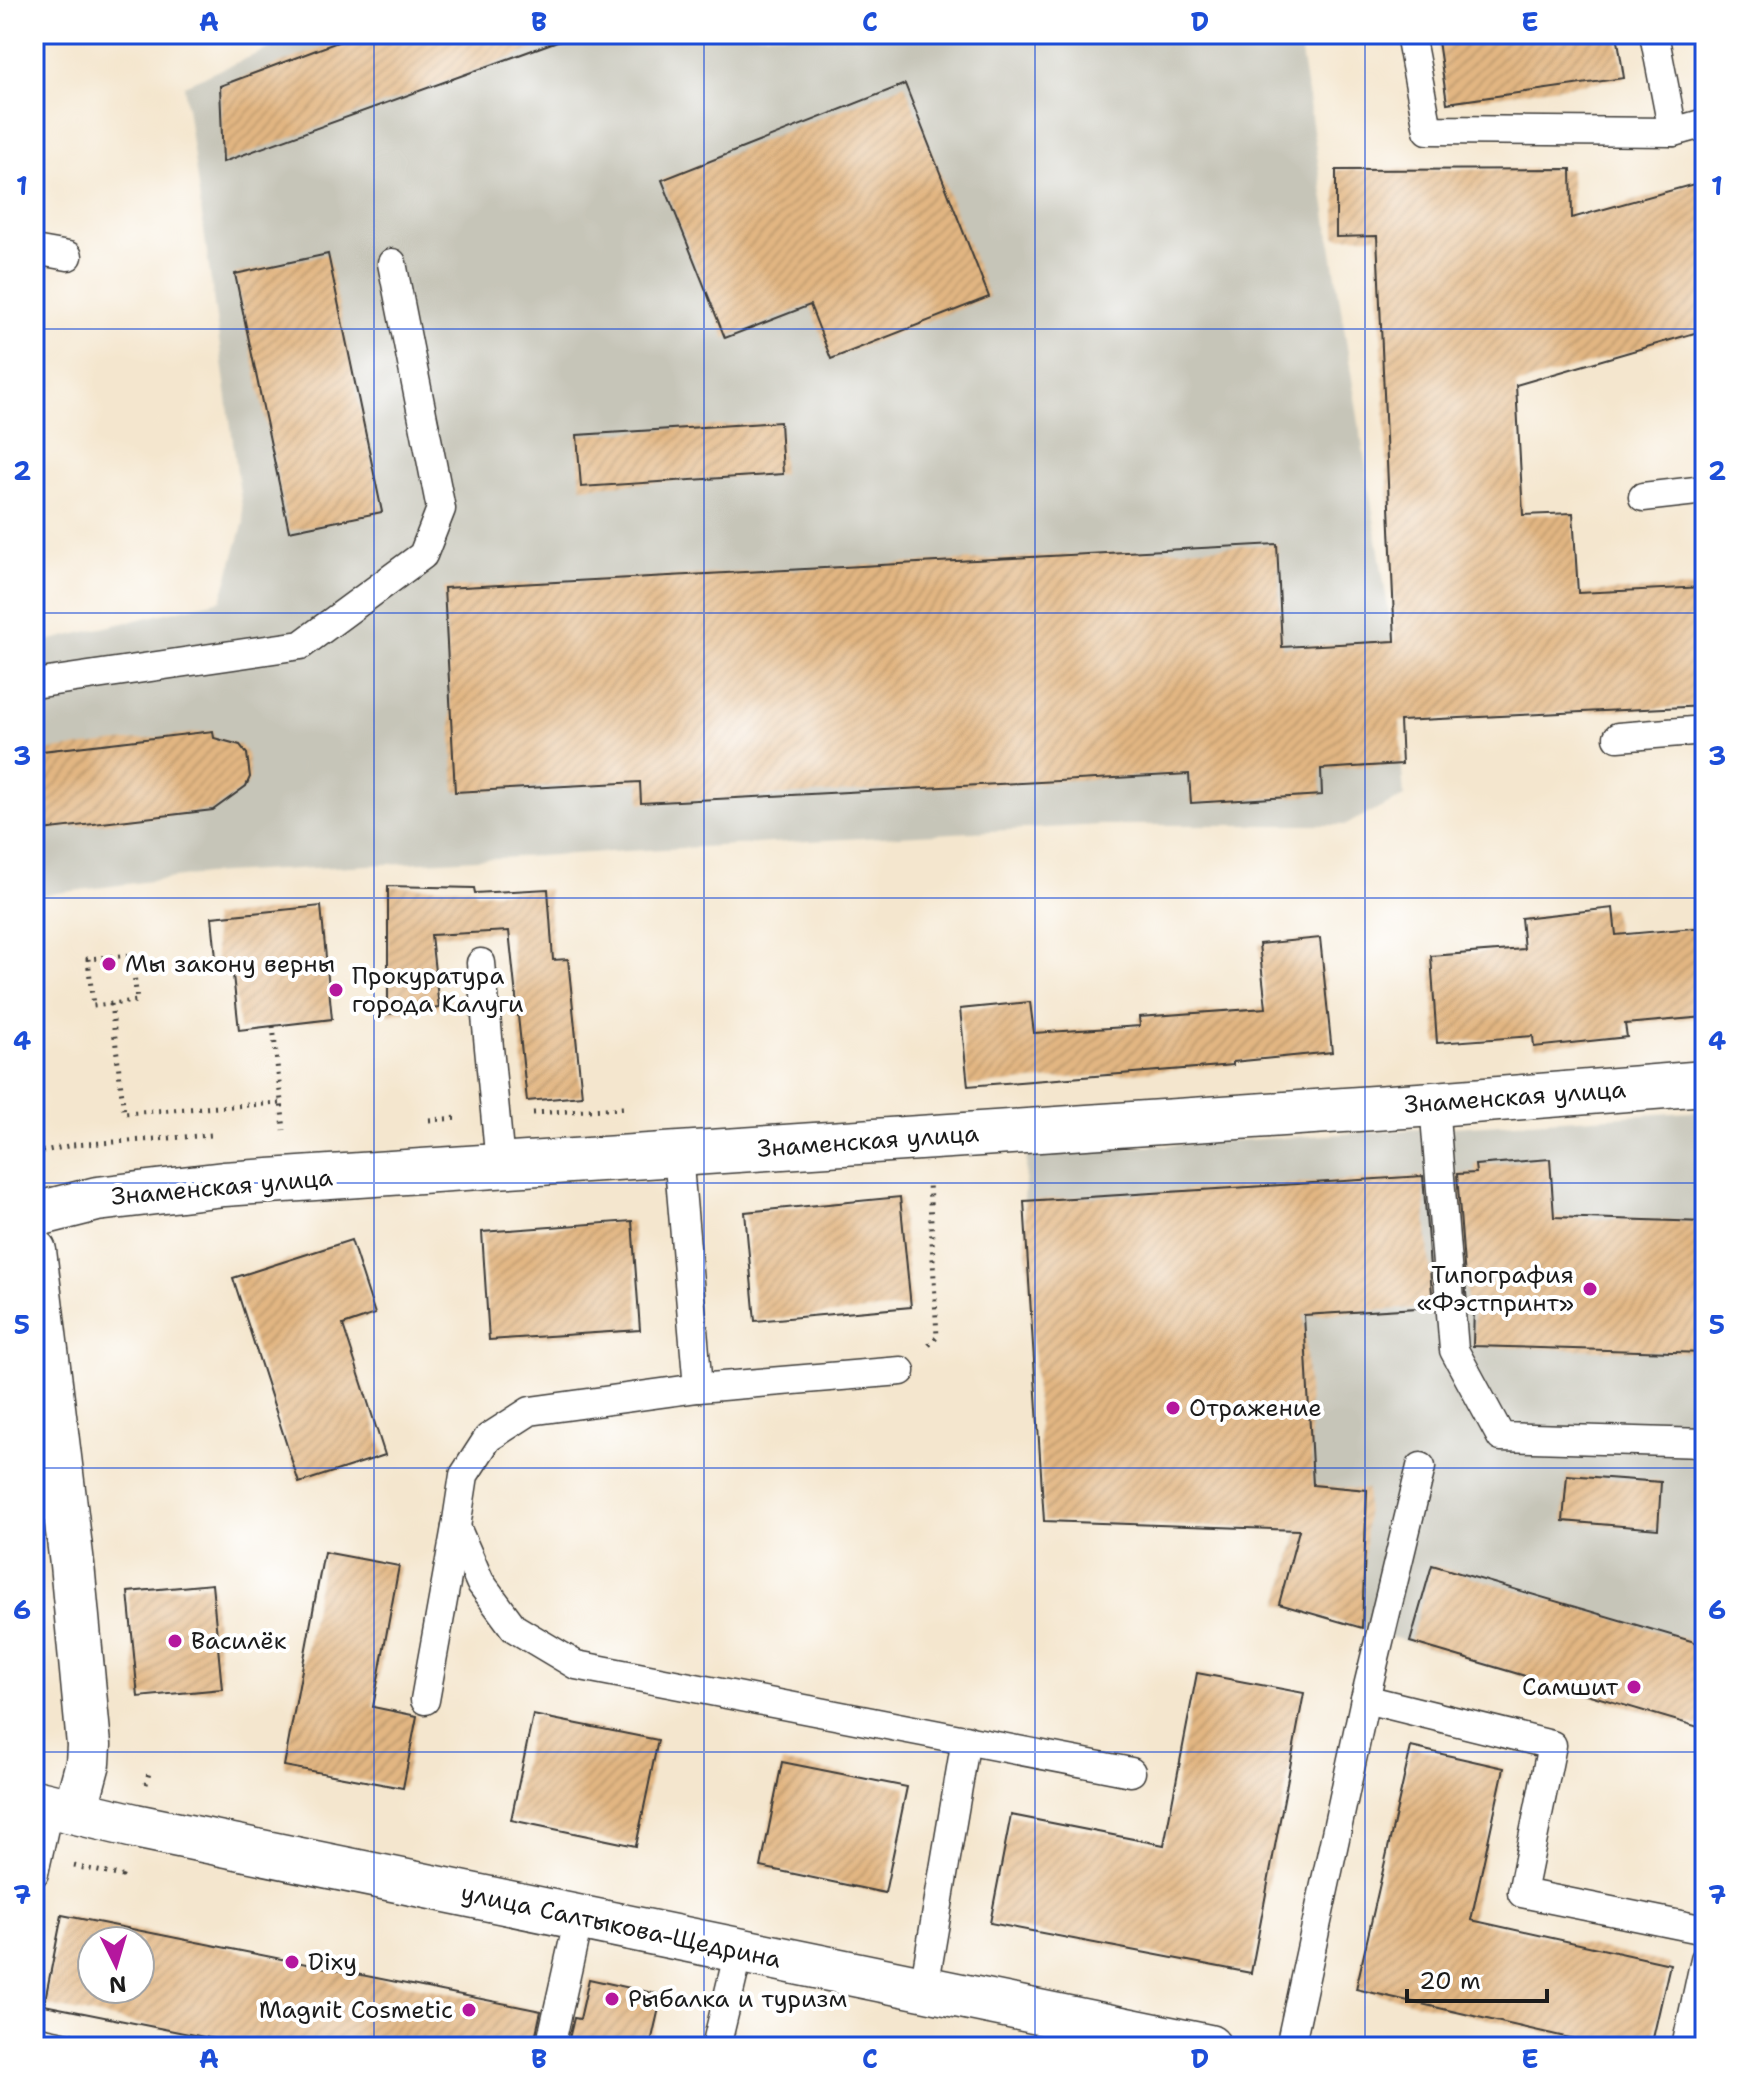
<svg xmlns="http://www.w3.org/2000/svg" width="1739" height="2081" viewBox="0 0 1739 2081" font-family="'Shantell Sans',sans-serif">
<defs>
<pattern id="building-hatch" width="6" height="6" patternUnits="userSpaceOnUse" patternTransform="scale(2)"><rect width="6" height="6" fill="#e2b682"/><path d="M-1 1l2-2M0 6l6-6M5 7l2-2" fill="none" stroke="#c19c70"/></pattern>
</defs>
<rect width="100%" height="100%" fill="#fff"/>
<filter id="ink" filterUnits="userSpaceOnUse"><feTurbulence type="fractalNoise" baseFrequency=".0125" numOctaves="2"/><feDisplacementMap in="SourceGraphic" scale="16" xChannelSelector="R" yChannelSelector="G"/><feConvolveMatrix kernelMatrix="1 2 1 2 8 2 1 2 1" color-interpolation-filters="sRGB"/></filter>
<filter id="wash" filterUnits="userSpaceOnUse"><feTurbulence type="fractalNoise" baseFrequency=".006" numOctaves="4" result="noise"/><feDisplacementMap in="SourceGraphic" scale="32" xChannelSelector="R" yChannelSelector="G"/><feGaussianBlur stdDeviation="1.8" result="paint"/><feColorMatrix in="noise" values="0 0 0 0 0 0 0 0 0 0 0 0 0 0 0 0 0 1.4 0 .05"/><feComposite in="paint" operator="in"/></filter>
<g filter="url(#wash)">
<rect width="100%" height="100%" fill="#f4e6ce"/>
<g fill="#c6c5b8">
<path d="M304 34H1298L1392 634 1404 797 1344 825H1101L205 874 34 896V644L221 600 244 522 184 85Z"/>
<path d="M1705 1111V1729L1279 1604 1298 1530 1044 1521 1024 1201 1027 1154Z"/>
</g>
<g id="blocks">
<g fill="url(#building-hatch)" fill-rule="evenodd">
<path d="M359 34H562L563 39 223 162 220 86Z"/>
<path d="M1437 34H1617L1624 78 1447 103Z"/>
<path d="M905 84 989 297 831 359 810 305 725 338 662 180Z"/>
<path d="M1571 169 1572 218 1705 181V330L1516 385 1523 515 1573 513 1578 593 1705 587V706L1400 721 1402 764 1321 769 1322 795 1191 803 1189 774 641 803 640 782 455 792 444 588 1277 544 1282 647 1395 641 1377 236 1336 237V170Z"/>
<path d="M328 254 382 512 289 531 235 274Z"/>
<path d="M780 422 783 474 581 487 577 435Z"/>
<path d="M213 731 214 738 240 745 247 754 250 777 246 786 213 810 34 831V752Z"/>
<path d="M388 886 474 888 475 893 548 889 553 960 568 959 582 1096 527 1101 509 931 431 935 439 1008 388 1014Z"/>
<path d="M321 906 332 1019 239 1030 232 966 217 968 212 917Z"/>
<path d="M1613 908 1616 935 1705 927V1017L1625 1024 1627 1037 1534 1047 1533 1036 1437 1043 1431 956 1524 949 1521 918Z"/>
<path d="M1320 938 1332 1052 1233 1062V1065L968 1086 960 1009 1030 1002 1034 1033 1140 1026 1139 1017 1266 1008 1259 944Z"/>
<path d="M1550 1159 1554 1217 1705 1222V1353L1473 1346 1474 1305H1467L1457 1174 1476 1173 1475 1165Z"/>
<path d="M1423 1176 1433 1307 1304 1315 1313 1485 1367 1490 1362 1628 1279 1604 1299 1530 1044 1521 1024 1201Z"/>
<path d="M900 1197 911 1307 755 1321 745 1212Z"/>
<path d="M632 1221 640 1330 489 1340 482 1232Z"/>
<path d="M351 1240 375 1314 343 1325 385 1455 299 1483 233 1278Z"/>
<path d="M1567 1475 1661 1482 1658 1529 1563 1521Z"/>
<path d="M324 1552 399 1566 373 1707 417 1716 403 1788 284 1766Z"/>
<path d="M1432 1565 1705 1645V1729L1410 1642Z"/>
<path d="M212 1584 222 1689 138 1697 128 1592Z"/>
<path d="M1197 1673 1304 1693 1251 1973 990 1923 1011 1815 1164 1845Z"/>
<path d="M533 1715 658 1740 636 1846 511 1820Z"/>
<path d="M1411 1747 1504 1768 1471 1920 1670 1964 1651 2047H1609L1356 1989Z"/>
<path d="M782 1762 907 1787 885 1893 761 1867Z"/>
<path d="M62 1915 541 2011 533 2047H254L44 2005ZM92 1941H140V1989H92Z"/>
<path d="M589 1979 662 1995 650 2047H567L574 2018 580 2019Z"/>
</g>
</g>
</g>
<g filter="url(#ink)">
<use href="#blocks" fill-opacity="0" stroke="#3c3a37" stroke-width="2"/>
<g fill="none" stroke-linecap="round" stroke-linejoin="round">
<defs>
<g id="lane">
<path d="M1410 34 1428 130 1673 132 1705 123"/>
<path d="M1654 34 1673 132"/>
<path d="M34 250 68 256"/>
<path d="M1643 497 1705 490"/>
<path d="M34 684 301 645 423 555 441 509 392 263"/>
<path d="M1618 737 1705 730"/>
<path d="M481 963 500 1164"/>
<path d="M1434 1104 1454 1350 1501 1437 1705 1443"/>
<path d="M678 1154 698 1388"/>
<path d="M901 1371 698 1388 530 1411 488 1438 464 1475 456 1527 480 1582 514 1628 576 1665 1131 1772"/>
<path d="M1365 1699 1552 1745 1522 1893 1705 1930"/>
<path d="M425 1700 456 1527"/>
<path d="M34 1873 49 1805"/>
<path d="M924 1988 966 1739"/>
<path d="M34 2040 67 2047"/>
<path d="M550 2047 579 1917"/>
<path d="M716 2047 739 1951"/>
<path d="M1290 2047 1365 1699 1421 1467"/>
<path d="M1686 2047 1705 1959"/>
</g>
<g id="street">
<path d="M34 1215 97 1199 224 1184 1434 1104 1705 1083"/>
<path d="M34 1251 72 1564 89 1745 88 1763 75 1811"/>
</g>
<path id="secondary" d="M34 1802 135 1826 1209 2047"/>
</defs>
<use href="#lane" stroke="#3c3a37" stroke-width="31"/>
<use href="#street" stroke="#3c3a37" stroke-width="47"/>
<use href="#secondary" stroke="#3c3a37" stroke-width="47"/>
<g stroke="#3c3a37" stroke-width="5" stroke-dasharray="2 6" stroke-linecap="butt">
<path d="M132 955 137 1001 93 1006 88 959Z"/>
<path d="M111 1004 124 1113 281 1103"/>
<path d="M273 1026 284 1130"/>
<path d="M533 1113 623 1108"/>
<path d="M429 1120 459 1118"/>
<path d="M34 1153 73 1145 212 1135"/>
<path d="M929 1345 937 1337 929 1182"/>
<path d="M146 1784 150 1769"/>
<path d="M74 1866 122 1876 124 1871"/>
</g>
<use href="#lane" stroke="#fff" stroke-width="28"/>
<use href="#street" stroke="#fff" stroke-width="44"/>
<use href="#secondary" stroke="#fff" stroke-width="44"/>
</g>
</g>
<path fill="none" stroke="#1d4ed8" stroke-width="2" stroke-opacity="0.55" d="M374 34V2047M704 34V2047M1035 34V2047M1365 34V2047M34 329H1705M34 613H1705M34 898H1705M34 1183H1705M34 1468H1705M34 1752H1705"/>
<g fill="#b5179e" stroke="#fff" stroke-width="3">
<circle cx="109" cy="964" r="8"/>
<circle cx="336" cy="990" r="8"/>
<circle cx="1590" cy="1289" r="8"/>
<circle cx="1173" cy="1408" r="8"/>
<circle cx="175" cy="1641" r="8"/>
<circle cx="1634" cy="1687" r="8"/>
<circle cx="292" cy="1962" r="8"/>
<circle cx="612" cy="1999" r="8"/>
<circle cx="469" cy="2010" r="8"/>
</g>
<g text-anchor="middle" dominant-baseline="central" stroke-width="8" stroke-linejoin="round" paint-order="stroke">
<g font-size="24" fill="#1c1c1c" stroke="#fff" text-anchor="start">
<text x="125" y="964">Мы закону верны</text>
<text x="352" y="976">Прокуратура<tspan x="352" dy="28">города Калуги</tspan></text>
<text x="1574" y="1275" text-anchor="end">Типография<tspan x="1574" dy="28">«Фэстпринт»</tspan></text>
<text x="1189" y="1408">Отражение</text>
<text x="191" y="1641">Василёк</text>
<text x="1618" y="1687" text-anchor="end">Самшит</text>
<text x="308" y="1962">Dixy</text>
<text x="628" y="1999">Рыбалка и туризм</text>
<text x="453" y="2010" text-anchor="end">Magnit Cosmetic</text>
</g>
<g font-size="24" fill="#1c1c1c" stroke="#fff">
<text transform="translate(1515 1097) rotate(-4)">Знаменская улица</text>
<text transform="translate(868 1141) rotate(-4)">Знаменская улица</text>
<text transform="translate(222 1187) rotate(-5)">Знаменская улица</text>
<text transform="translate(621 1926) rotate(12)">улица Салтыкова-Щедрина</text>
</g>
</g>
<rect width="1739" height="2081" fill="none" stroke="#fff" stroke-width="88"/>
<g transform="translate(116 1965) rotate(175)"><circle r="38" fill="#ffffff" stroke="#a4a4a4" stroke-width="2"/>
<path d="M0-6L14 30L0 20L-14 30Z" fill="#b5179e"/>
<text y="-12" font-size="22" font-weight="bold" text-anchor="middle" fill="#1c1c1c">N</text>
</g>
<path d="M1407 1989v12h140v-12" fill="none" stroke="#1c1c1c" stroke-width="4"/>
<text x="1419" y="1989" font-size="24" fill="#1c1c1c" stroke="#ffffff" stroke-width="6" paint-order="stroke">20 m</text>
<rect x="44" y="44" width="1651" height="1993" fill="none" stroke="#1d4ed8" stroke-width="3"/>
<g font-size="26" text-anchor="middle" font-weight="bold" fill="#1d4ed8">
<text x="209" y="31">A</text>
<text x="539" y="31">B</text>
<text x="870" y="31">C</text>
<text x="1200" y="31">D</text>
<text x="1530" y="31">E</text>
<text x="22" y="195">1</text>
<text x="1717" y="195">1</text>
<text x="22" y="480">2</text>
<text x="1717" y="480">2</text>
<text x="22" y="765">3</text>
<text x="1717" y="765">3</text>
<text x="22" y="1050">4</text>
<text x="1717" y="1050">4</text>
<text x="22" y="1334">5</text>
<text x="1717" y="1334">5</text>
<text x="22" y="1619">6</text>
<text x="1717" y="1619">6</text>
<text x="22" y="1904">7</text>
<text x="1717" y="1904">7</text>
<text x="209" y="2068">A</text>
<text x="539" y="2068">B</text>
<text x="870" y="2068">C</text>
<text x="1200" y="2068">D</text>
<text x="1530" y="2068">E</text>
</g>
</svg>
